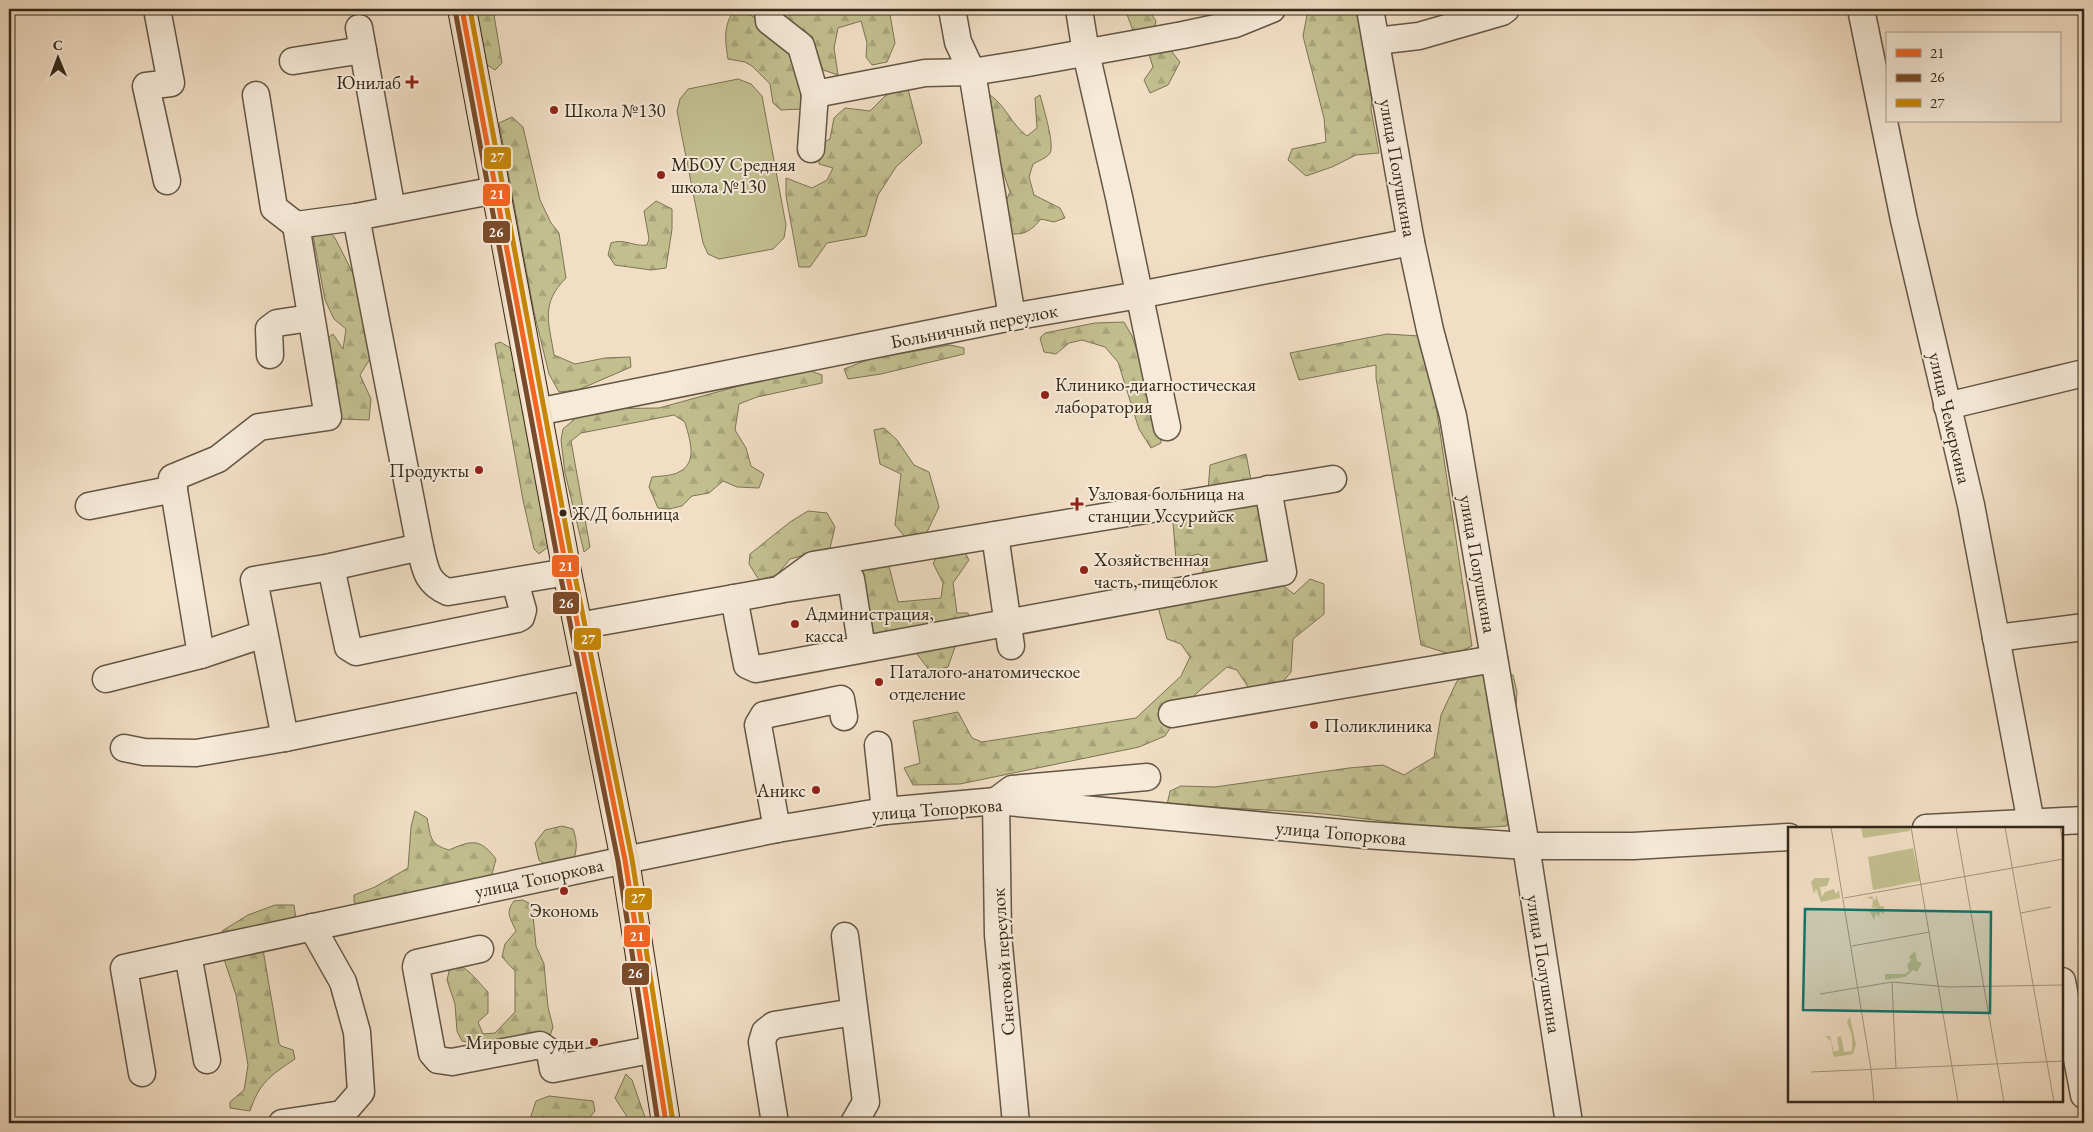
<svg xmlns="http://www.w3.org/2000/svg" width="2093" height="1132" viewBox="0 0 2093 1132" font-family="'EB Garamond',serif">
<defs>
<pattern id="forest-firs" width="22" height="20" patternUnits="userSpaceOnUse" patternTransform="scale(1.25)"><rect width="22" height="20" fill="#c2bf8f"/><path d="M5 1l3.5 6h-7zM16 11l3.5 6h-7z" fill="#a7a47b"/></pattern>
</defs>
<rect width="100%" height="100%" fill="#f1dec5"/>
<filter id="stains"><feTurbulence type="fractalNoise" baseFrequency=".004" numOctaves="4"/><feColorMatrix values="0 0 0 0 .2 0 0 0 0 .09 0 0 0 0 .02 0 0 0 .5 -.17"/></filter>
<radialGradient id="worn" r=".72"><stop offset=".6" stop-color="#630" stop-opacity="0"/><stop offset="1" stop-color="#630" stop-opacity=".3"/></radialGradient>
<g fill="url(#forest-firs)" stroke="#7b7454">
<path d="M474 9H493L502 63 495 70 484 63Z"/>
<path d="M735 9H739L761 21 781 15 792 9H889L895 43 887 62 872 65 866 57 867 43 861 21 838 28 834 48 838 75 823 70 812 36 799 33 797 56 802 109 781 110 773 103 770 84 752 66 745 62 728 59C725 40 723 25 735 9Z"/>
<path d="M1125 9H1148L1156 21 1153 36 1165 43 1180 62 1168 85 1150 93 1144 80 1153 67 1146 45 1135 36Z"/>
<path d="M1317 9H1355L1364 16 1373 81 1371 109 1379 153 1356 155 1332 167 1306 176 1288 160 1292 149 1326 142 1324 118 1303 36 1307 15Z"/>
<path d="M907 85 922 143 896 167 878 195 866 236 827 243 810 267H799L786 196V178L812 188 827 180 833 168 819 164 820 144 830 139 834 118 845 108 870 111 885 96Z"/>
<path d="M990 95C1006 106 1011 124 1027 136L1037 128 1035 98 1040 95C1043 106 1055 145 1050 153 1047 158 1038 161 1033 164L1029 177 1034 195 1060 208 1065 218 1054 222 1041 219C1030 232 1022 237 1005 232L1001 212 1010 192 988 128Z"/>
<path d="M512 117 523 127 540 200 551 223 559 233 566 278C540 304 549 322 554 355L575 364 605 358 630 357 631 367 578 390 559 392 549 374 534 312 499 123Z"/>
<path d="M656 201 672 209V229L666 268 651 270 615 265 608 255 611 243C624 238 634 247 647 245L649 239 644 211Z"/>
<path d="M325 226 335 238 363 293 373 354 360 375 371 399 369 420 342 419 327 382 319 344 333 334 343 349 346 329 334 319 325 300 312 230Z"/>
<path d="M1124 322 1132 336 1150 391 1159 412 1161 443 1151 448 1139 429 1118 362 1105 347 1082 340 1069 343 1056 354 1044 352 1040 338 1045 333 1095 323Z"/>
<path d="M1387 334 1419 336 1435 399 1472 646 1453 655 1421 645 1376 378V365L1299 380 1290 353Z"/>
<path d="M500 342 509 347 517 359 548 547 539 554 534 549 523 500 495 344Z"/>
<path d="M950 345 964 348V354L881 374 848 379 844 369 870 359Z"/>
<path d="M808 370 822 375V383L757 397 739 404 735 430 746 448 751 466 764 474 759 488 737 487 723 481 709 493 692 496 682 506 669 509 658 508 649 487 652 477C660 476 672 476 679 472 699 462 689 438 685 422L674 415 581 433 571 441 590 547 584 552 565 473 561 440 563 429 586 409 659 408 779 375Z"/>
<path d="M884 428 897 440 914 465 929 472 939 507 926 534 906 538 895 525 901 474 880 464 874 430Z"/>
<path d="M1246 454 1251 480 1282 585 1294 594 1310 579 1324 584V614L1293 639 1291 672 1275 691 1250 690 1237 670 1227 667 1198 692 1184 707 1165 736 1139 747 960 784 913 785 904 768 920 763 913 721 958 712 972 738 982 742 1136 718 1181 676 1190 657 1181 644 1167 639 1158 607 1202 577 1205 557 1198 554 1176 560 1173 523 1181 515 1196 516 1208 491 1210 465Z"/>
<path d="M808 511 827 513 835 527 830 548 790 559 777 575 759 580 749 564 750 554 790 522Z"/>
<path d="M961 545 969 560 953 583 957 613H968L972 625 971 636 955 647 948 667 930 671 914 650 895 649 869 631 844 571 888 562 898 602 941 598 943 583 933 563 940 552Z"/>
<path d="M1476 669 1513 675 1517 692 1507 826C1439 832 1379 819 1312 813 1264 809 1216 808 1167 805L1170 791 1181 786 1215 787 1349 768 1383 765 1404 775 1434 757 1441 715 1457 681Z"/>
<path d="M415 811 427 818C431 837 429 844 449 850 472 840 480 838 496 859L492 874 477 881 359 905 354 902V895L375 887 408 868 411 827Z"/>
<path d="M562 826 573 829C578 843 577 851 572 864L551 869 539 860 535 843 545 830Z"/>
<path d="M523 900 532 905 536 946 544 964 548 1007 553 1027 550 1036 539 1039 487 1046 462 1041 457 1031 455 1004 447 980 451 963C466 964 478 982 488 992V1013L478 1022 483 1034 495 1033 515 1012V971L502 957 505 944 516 931C510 917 505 913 514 901Z"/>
<path d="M275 905H294L296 919 262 944 279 1043 281 1046 293 1050 295 1059C271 1075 259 1083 250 1111L230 1108V1102L244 1090 248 1065 236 995 224 959 222 931 248 915Z"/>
<path d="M626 1074 632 1080 647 1123H631L615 1098Z"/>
<path d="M549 1096 593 1101 595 1111 585 1123H495L529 1122 536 1101Z"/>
</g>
<path fill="#c2bf8f" stroke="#7b7454" d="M738 79 751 84 762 96 786 225 784 238 773 249 719 259 708 254 703 243 677 111 680 99 688 89Z"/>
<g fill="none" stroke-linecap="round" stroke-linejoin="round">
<defs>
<g id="minor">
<path d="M157 9 171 83 146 86 167 181"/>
<path d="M768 9 769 21 801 46 815 94 811 149"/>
<path d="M952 9 958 42 972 72 1012 317"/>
<path d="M1079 9 1086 53 1119 197 1167 427"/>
<path d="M1370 9 1411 242 1430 330 1453 416 1526 846 1569 1123"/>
<path d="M1861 9 1904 220 1971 505 2032 828"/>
<path d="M359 28 392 210"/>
<path d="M1376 41 1419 36 1502 12 1506 9"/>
<path d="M293 61 363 50"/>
<path d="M815 94 925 73 972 72 1028 63 1183 35 1235 24 1272 9"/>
<path d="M256 95 274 208 296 225"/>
<path d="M270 355 269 329 277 323 310 318"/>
<path d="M1947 406 2084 373"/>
<path d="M537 412 1012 317 1139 295 1411 242"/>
<path d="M89 506 174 489"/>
<path d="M995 535 1011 646"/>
<path d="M420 547 356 217 496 190"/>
<path d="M331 567 348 647 356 652 517 619 521 617 523 610 515 582"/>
<path d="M784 589 851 579 862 649"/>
<path d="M734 598 747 665 756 669 1283 572 1268 489"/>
<path d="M578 626 779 590 813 565 1333 479"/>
<path d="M1996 638 2084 627"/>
<path d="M201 655 264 634"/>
<path d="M106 679 201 655 172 478 218 459 259 427 328 417 296 225 356 217"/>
<path d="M1172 714 1494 659"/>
<path d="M285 738 254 580 331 567 420 547C425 568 426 583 448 592L567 572"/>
<path d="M878 745 885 811"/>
<path d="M124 748 144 752 196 753 285 738 588 676"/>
<path d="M1926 828 2084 820"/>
<path d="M777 829 758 725 764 715 841 699 844 717"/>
<path d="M845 936 866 1102 854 1123"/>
<path d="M480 949 417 963 416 967 432 1053 438 1060 452 1062 540 1045 550 1052 553 1069 655 1049"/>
<path d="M188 954 625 860 777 829 885 811 996 801 1365 835 1526 846H1633L1789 837"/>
<path d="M2062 981 2084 1095"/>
<path d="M142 1073 124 968 188 954 207 1060"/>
<path d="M282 1123 342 1114 361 1092 357 1032 343 982 312 927"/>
<path d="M775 1123 762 1042 765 1032 774 1025 854 1012"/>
<path d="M1016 1123 998 935 996 801 1012 789 1147 777"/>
</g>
<path id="major" d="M462 9 567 572 625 860 666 1123"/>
</defs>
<use href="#minor" stroke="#635644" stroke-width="29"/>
<use href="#major" stroke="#342819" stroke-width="30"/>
<use href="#minor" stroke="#f6ead9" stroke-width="26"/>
<use href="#major" stroke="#f1dec5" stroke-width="28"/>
<defs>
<path id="bus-1" d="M462 9 567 572 625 860 666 1123"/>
<path id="bus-2" d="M455 10 560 573 618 861 658 1123"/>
<path id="bus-3" d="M470 9 574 571 632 859 673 1122"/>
</defs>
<use href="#bus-1" stroke="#f6ead9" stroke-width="9"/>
<use href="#bus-2" stroke="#f6ead9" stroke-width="9"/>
<use href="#bus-3" stroke="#f6ead9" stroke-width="9"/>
<use href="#bus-1" stroke="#f26522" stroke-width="5"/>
<use href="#bus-2" stroke="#7a4b2a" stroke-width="5"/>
<use href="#bus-3" stroke="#c68606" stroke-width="5"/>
</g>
<g fill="#8f2418" stroke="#f6ead9" stroke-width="2">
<path d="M409.5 74.5h5v5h5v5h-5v5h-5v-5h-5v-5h5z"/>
<circle cx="554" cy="110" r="5"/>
<circle cx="661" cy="175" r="5"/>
<circle cx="1045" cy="395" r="5"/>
<circle cx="479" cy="470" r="5"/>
<path d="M1074.5 496.5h5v5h5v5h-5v5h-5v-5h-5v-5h5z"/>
<circle cx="1084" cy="570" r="5"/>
<circle cx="795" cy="624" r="5"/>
<circle cx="879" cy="682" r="5"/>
<circle cx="1314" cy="725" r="5"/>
<circle cx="816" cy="790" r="5"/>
<circle cx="564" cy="891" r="5"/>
<circle cx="594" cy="1042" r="5"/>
</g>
<circle fill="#342819" stroke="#f6ead9" stroke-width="2" cx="563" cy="513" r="4.5"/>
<g text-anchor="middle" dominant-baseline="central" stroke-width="4" stroke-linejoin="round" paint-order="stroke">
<g font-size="18" fill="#342819" stroke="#f6ead9" text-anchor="start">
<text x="572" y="513">Ж/Д больница</text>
</g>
<g font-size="19" fill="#342819" stroke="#f6ead9" text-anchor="start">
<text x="401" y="82" text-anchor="end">Юнилаб</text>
<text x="564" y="110">Школа №130</text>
<text x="671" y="164">МБОУ Средняя<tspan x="671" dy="22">школа №130</tspan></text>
<text x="1055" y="384">Клинико-диагностическая<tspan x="1055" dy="22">лаборатория</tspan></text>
<text x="469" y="470" text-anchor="end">Продукты</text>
<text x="1088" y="493">Узловая больница на<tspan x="1088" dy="22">станции Уссурийск</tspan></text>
<text x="1094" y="559">Хозяйственная<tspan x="1094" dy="22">часть, пищеблок</tspan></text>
<text x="805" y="613">Администрация,<tspan x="805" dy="22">касса</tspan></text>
<text x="889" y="671">Паталого-анатомическое<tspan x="889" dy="22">отделение</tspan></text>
<text x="1324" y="725">Поликлиника</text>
<text x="806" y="790" text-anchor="end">Аникс</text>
<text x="564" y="910" text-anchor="middle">Экономь</text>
<text x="584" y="1042" text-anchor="end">Мировые судьи</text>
</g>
<g font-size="19" fill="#342819" stroke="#f6ead9">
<text transform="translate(1398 168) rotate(80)">улица Полушкина</text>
<text transform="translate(974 326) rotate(-11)">Больничный переулок</text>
<text transform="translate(1950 418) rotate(77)">улица Чемеркина</text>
<text transform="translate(1478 564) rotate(80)">улица Полушкина</text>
<text transform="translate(937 809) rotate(-4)">улица Топоркова</text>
<text transform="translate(1341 833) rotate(5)">улица Топоркова</text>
<text transform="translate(539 878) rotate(-12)">улица Топоркова</text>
<text transform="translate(1003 962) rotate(-94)">Снеговой переулок</text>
<text transform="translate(1544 964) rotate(81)">улица Полушкина</text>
</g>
</g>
<g transform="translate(1788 827)">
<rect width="275" height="275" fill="#f1dec5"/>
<path d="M27 51H42L39 59 32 60 34 70 37 65 46 62 48 67 51 63 52 71 33 75 28 62 26 67 23 55ZM88 68 92 79H96V87L92 85 91 90 88 86 86 93 82 84 90 80 84 81 85 72 78 71 84 69 87 74ZM127 124 129 134 134 136 129 145 125 143 117 150 97 153V147H117L121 144 119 138 123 133 121 130ZM62 190 68 218 65 227 47 230 45 228 43 214 37 209H42L46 225 51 223 49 210 53 209 56 225 64 224V209L59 195Z" fill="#c2bf8f"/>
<path d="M125 21 132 54 85 63 80 30Z" fill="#c2bf8f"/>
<path d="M73 0H122V4L75 11Z" fill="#c2bf8f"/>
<path fill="none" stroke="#a59580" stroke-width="1" d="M43 0 83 242M123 0 170 275M168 0 216 275M217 0 266 275M272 0 275 16M56 71 275 32M233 86 263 80M64 119 142 105M104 155 108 241M32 167 104 155 161 160 275 158M83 242 86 275M23 245 275 234"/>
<path fill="#0f766e" fill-opacity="0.15" stroke="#0f766e" stroke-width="2.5" d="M17 82 203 85 202 186 15 183Z"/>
<rect width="275" height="275" fill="none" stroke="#342819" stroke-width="2.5"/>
</g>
<g stroke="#f6ead9" stroke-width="2">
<rect x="483" y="146" width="29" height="24" rx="5" fill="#c68606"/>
<rect x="482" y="183" width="29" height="24" rx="5" fill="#f26522"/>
<rect x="482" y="220" width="29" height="24" rx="5" fill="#7a4b2a"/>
<rect x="551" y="554" width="29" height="24" rx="5" fill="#f26522"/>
<rect x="552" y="591" width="28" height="24" rx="5" fill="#7a4b2a"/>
<rect x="573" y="627" width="29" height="24" rx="5" fill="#c68606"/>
<rect x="624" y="887" width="29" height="24" rx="5" fill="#c68606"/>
<rect x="623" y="924" width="28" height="24" rx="5" fill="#f26522"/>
<rect x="621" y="962" width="29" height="24" rx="5" fill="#7a4b2a"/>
</g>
<g font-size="14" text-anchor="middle" font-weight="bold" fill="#fff">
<text x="497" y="162">27</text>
<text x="497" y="199">21</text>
<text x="496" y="237">26</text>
<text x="566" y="571">21</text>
<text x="566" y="608">26</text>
<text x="588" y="644">27</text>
<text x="638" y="903">27</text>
<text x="637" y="941">21</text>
<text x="635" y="978">26</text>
</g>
<rect width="2093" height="1132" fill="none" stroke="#f1dec5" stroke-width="30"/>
<rect x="10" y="10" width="2073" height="1112" fill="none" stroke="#342819" stroke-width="2.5"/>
<rect x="15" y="15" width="2063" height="1102" fill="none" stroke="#342819"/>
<rect x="1886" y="32" width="175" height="90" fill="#f6ead9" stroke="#a89c8c"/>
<rect x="1896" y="49" width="25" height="8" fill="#f26522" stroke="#a89c8c"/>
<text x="1930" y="58" font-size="15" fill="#342819">21</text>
<rect x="1896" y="74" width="25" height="8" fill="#7a4b2a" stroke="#a89c8c"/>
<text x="1930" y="82" font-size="15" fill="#342819">26</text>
<rect x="1896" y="99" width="25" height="8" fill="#c68606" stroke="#a89c8c"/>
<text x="1930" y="108" font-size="15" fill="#342819">27</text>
<g transform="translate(58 58) rotate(359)" stroke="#f6ead9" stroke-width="4" paint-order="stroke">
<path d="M0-4L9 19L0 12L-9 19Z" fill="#342819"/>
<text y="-8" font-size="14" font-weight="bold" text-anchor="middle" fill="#342819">С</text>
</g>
<rect width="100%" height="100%" filter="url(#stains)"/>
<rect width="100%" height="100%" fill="url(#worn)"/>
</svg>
